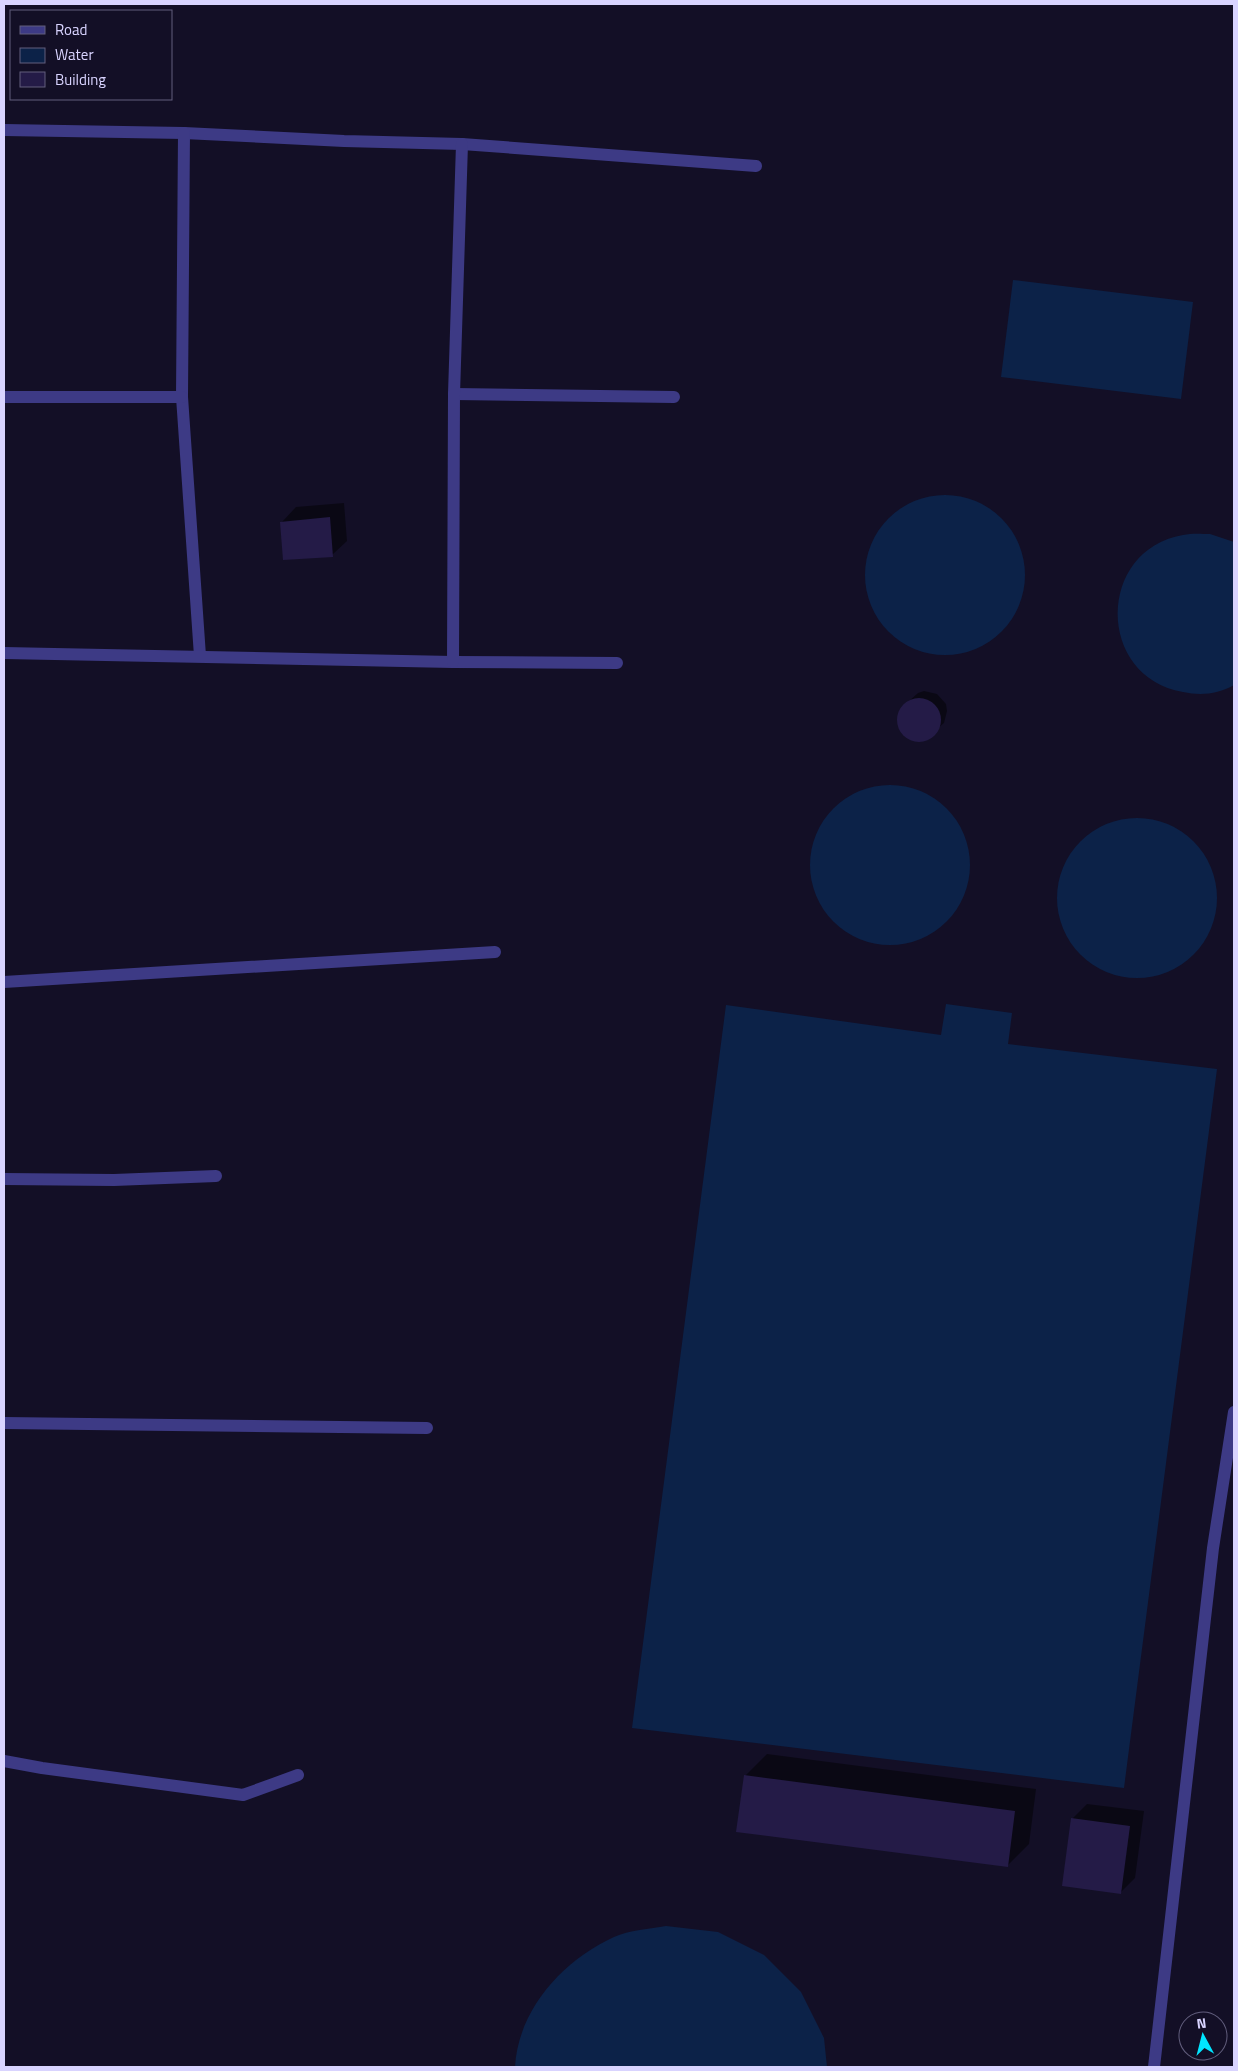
<svg xmlns="http://www.w3.org/2000/svg" width="1238" height="2071" viewBox="0 0 1238 2071" font-family="'Titillium Web',sans-serif">
<rect width="100%" height="100%" fill="#130f26"/>
<g fill="#0c2248">
<path d="M1013 280 1193 302 1181 399 1001 377Z"/>
<circle cx="945" cy="575" r="80"/>
<path d="M1210 534 1234 542V685C1218 694 1201 696 1183 692 1096 677 1096 550 1183 535 1192 533 1202 534 1210 534Z"/>
<circle cx="890" cy="865" r="80"/>
<circle cx="1137" cy="898" r="80"/>
<path d="M946 1004 1012 1013 1008 1044 1217 1069 1124 1788 632 1728 726 1005 941 1035Z"/>
<path d="M666 1926 718 1932 764 1955 801 1992 824 2038 827 2067H515C518 2010 563 1960 614 1937 629 1930 650 1929 666 1926Z"/>
</g>
<g fill="#0007">
<path d="M344 503 347 541 332 555 282 522 296 507Z"/>
<path d="M924 691 937 694 946 704 947 711 944 723 925 739 918 740 912 739 901 730 899 716 901 710 908 702 918 693Z"/>
<path d="M767 1754 1036 1789 1029 1844 1007 1866 745 1776Z"/>
<path d="M1087 1804 1144 1811 1135 1878 1120 1893 1073 1818Z"/>
</g>
<g fill="#241b47">
<path d="M330 517 333 557 283 560 280 522Z"/>
<circle cx="919" cy="720" r="22"/>
<path d="M744 1775 1015 1811 1008 1867 736 1832Z"/>
<path d="M1071 1818 1130 1826 1121 1894 1062 1886Z"/>
</g>
<g fill="none" stroke-linecap="round" stroke-linejoin="round">
<path stroke="#3d3a85" stroke-width="12" d="M1154 2067 1213 1548 1234 1412"/>
<g stroke="#3d3a85" stroke-width="12">
<path d="M4 130 184 133 344 141 462 144 756 166"/>
<path d="M184 133 182 397 200 656"/>
<path d="M454 394 674 397"/>
<path d="M4 397H182"/>
<path d="M4 653 453 662 617 663"/>
<path d="M453 662 454 394 462 144"/>
<path d="M4 982 495 952"/>
<path d="M4 1179 114 1180 216 1176"/>
<path d="M4 1423 427 1428"/>
<path d="M4 1761 42 1768 243 1795 298 1775"/>
</g>
</g>
<rect width="1238" height="2071" fill="none" stroke="#d9d4ff" stroke-width="10"/>
<rect x="10" y="10" width="162" height="90" fill="#130f26" stroke="#625e7d"/>
<rect x="20" y="26" width="25" height="8" fill="#3d3a85" stroke="#625e7d"/>
<text x="55" y="35" font-size="15" fill="#d9d4ff">Road</text>
<rect x="20" y="48" width="25" height="15" fill="#0c2248" stroke="#625e7d"/>
<text x="55" y="60" font-size="15" fill="#d9d4ff">Water</text>
<rect x="20" y="72" width="25" height="15" fill="#241b47" stroke="#625e7d"/>
<text x="55" y="85" font-size="15" fill="#d9d4ff">Building</text>
<g transform="translate(1203 2036) rotate(353)"><circle r="24" fill="#130f26" stroke="#625e7d"/>
<path d="M0-4L9 19L0 12L-9 19Z" fill="#00e5ff"/>
<text y="-8" font-size="14" font-weight="bold" text-anchor="middle" fill="#d9d4ff">N</text>
</g>
</svg>
